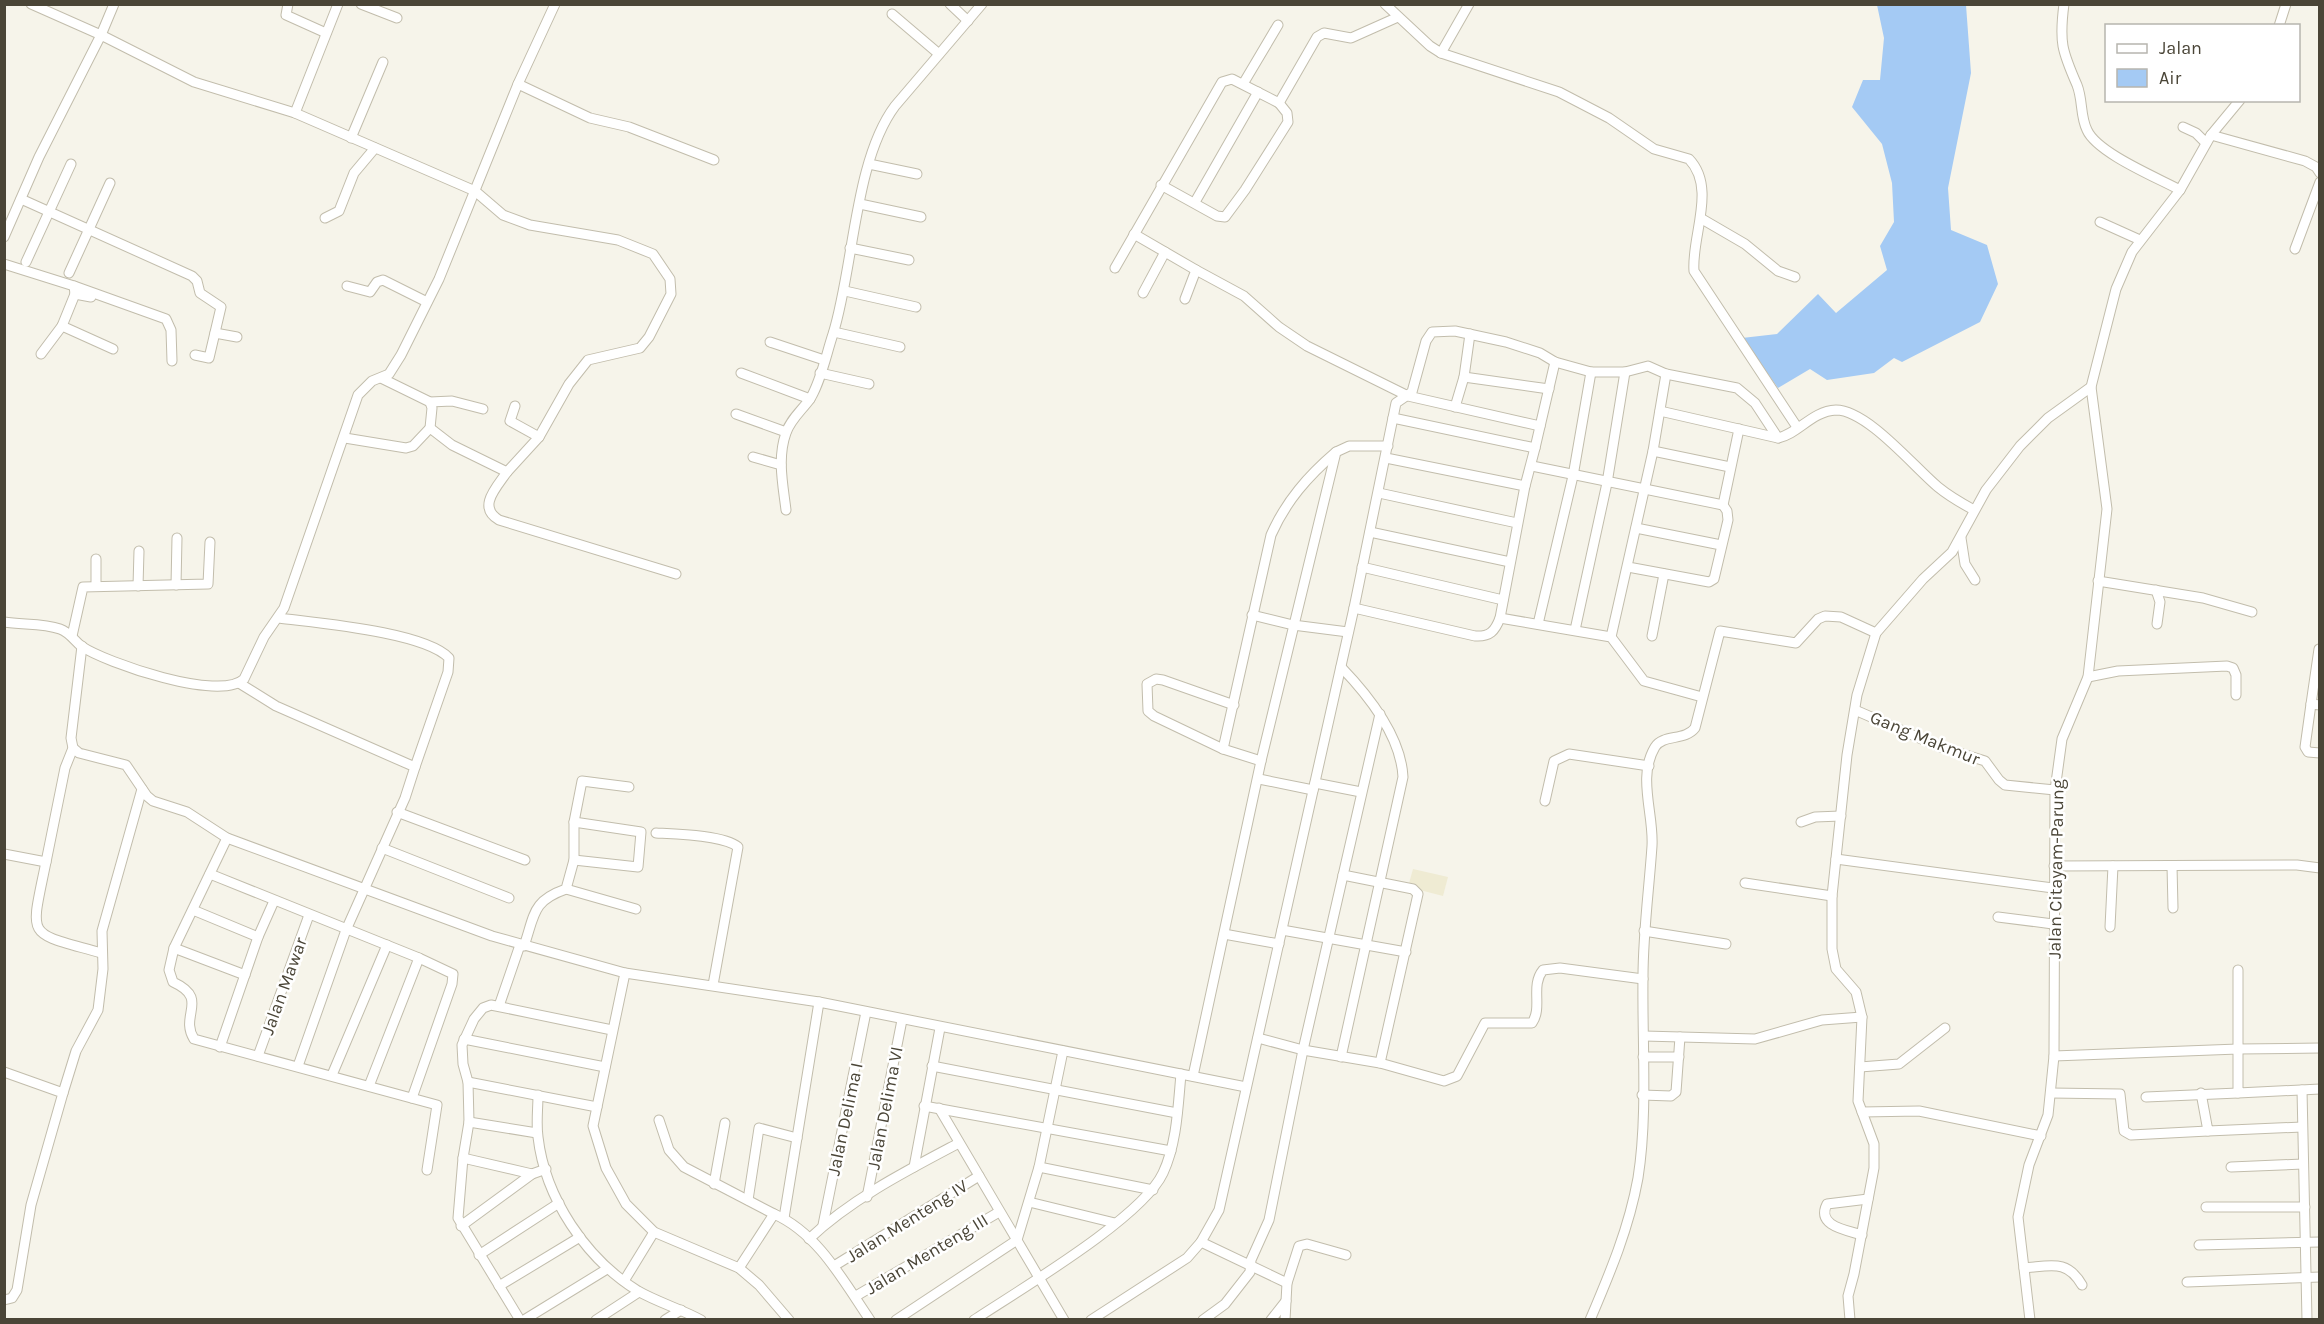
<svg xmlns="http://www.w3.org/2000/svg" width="2324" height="1324" viewBox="0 0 2324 1324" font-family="Karla,sans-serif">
<rect width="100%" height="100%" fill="#f6f4ea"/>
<path fill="#efebd3" d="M1413 869 1448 877 1443 896 1408 887Z"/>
<path fill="#a4caf4" d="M1877 5H1966L1971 73 1948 188 1951 230 1987 245 1998 284 1980 322 1902 362 1894 358 1874 373 1827 380 1810 369 1778 388 1742 338 1777 334 1818 294 1836 313 1887 270 1880 246 1894 222 1892 183 1882 144 1852 107 1863 80H1880L1884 38Z"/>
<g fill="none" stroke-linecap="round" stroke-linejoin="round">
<defs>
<g id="minor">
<path d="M31 4 101 35 114 4"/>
<path d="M288 4 286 15 326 33"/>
<path d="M361 4 397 18"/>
<path d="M950 4 968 21"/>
<path d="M1385 4 1430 46 1441 53 1559 92 1609 118 1654 149 1689 159C1717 188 1691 237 1694 271L1797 427"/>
<path d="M2064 4C2059 42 2062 51 2077 85 2083 100 2080 116 2087 130 2097 153 2158 178 2180 190"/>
<path d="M892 14 939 54"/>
<path d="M2279 26 2286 4"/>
<path d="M1441 53 1469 4"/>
<path d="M518 84 590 118 629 127 714 160"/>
<path d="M1243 84 1278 25"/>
<path d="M295 113 338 4"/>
<path d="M2183 127 2196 133 2206 143"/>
<path d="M2211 135 2305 161 2316 167 2320 173"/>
<path d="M351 138 383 62"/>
<path d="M869 164 917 174"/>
<path d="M1161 185 1217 216 1225 217 1245 190 1288 122 1287 113 1279 103"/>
<path d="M21 199 192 276 197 281 200 293 221 307 209 358 195 355"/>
<path d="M1195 202 1258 92"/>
<path d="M860 204 921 217"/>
<path d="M325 218 339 211 354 173 375 148"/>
<path d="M1702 219 1745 244 1778 271 1795 277"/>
<path d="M2100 222 2140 240"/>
<path d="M1134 234 1196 270 1185 299"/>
<path d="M4 237 39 157 101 35 194 82 295 113 475 191 503 215 530 225 618 240 653 254 670 279 671 294 649 337 640 348 588 360 569 384 539 437 507 472"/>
<path d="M850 248 909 260"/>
<path d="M2295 249 2320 182"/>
<path d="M26 262 71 164"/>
<path d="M4 264 74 286 75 294 91 297"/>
<path d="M1115 268 1222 82 1232 79 1279 103 1317 37 1324 33 1351 38 1398 17"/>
<path d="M1196 270 1244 296 1279 327 1307 346 1408 396 1540 426"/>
<path d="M69 273 110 183"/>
<path d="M74 286 166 319 171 330 172 361"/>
<path d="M347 286 370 292 377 282 383 280 427 302"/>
<path d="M845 291 916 307"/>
<path d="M1143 293 1165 252"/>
<path d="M62 326 113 349"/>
<path d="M834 332 900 347"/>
<path d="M215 333 237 337"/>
<path d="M770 342 824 360"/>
<path d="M41 354 62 326 75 294"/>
<path d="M741 373 810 399"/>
<path d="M820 373 869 384"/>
<path d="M1464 377 1549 389"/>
<path d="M381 378 430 402 452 401 483 409"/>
<path d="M430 402 432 408 430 428"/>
<path d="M515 406 510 421 539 437"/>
<path d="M1455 407 1464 377 1470 334"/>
<path d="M1660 411 1778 438"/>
<path d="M736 414 786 432"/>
<path d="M345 438 406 448 413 446 430 428 452 445 507 472C496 488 477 507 499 520L676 574"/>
<path d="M1535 448 1555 362"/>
<path d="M1653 451 1730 467"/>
<path d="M753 457 781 465"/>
<path d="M1386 458 1525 486"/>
<path d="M1532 466 1723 505"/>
<path d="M1379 493 1517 523"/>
<path d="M786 510C783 485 777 458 786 433 790 420 802 410 810 399 821 381 826 355 833 334 854 267 854 161 895 106L982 4"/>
<path d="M1636 528 1721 545"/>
<path d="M1370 532 1510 562"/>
<path d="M1961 538 1965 564 1975 580"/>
<path d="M1362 567 1503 600"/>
<path d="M1628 567 1709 582 1714 579 1728 520 1727 511 1723 505 1739 429"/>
<path d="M2098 581 2203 598 2252 612"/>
<path d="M176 585 177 538"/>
<path d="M96 586V559"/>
<path d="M138 586 139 551"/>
<path d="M2156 590 2160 602 2157 624"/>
<path d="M1354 608 1475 636C1490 637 1495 631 1500 618L1525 486 1535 448 1393 418"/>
<path d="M1252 615 1293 625 1348 632"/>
<path d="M279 618C317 623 425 632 449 658L448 672 415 767"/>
<path d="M1500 618 1611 637 1644 681 1702 697"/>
<path d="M4 622C22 625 43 623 60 629 69 632 74 640 81 646 106 663 220 702 244 679L264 637 284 608 358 395 372 381 389 374 401 355 439 279 518 84 555 4"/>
<path d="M1538 624 1573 476 1591 372"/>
<path d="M1575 630 1607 483 1625 372"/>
<path d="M72 636 83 587 208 584 210 542"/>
<path d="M1652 636 1664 574"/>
<path d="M1611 637 1653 451 1666 374"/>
<path d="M2088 677 2118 671 2227 666 2233 668 2236 675V695"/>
<path d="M239 683 276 706 415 767 405 798 346 930 298 1066"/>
<path d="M2311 704 2319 649"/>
<path d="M1234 705 1163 680 1156 679 1147 684 1148 711 1154 716 1223 749 1261 761"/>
<path d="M2320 705 2311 704 2305 747 2308 752 2320 753"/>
<path d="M1855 710 1940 747 1985 761 1999 780 2005 785 2055 790"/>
<path d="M73 748 79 753 126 765 147 796 153 801 187 812 227 838 492 936 625 973 593 1126 606 1168 626 1204 654 1232 739 1268 759 1285 789 1320"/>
<path d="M1223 749 1271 535C1286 501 1308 476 1336 452"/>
<path d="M1259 779 1313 790"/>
<path d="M1315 783 1361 792"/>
<path d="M1545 801 1554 761 1569 754 1649 766"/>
<path d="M397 812 525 860"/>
<path d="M1801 822 1815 817 1841 816"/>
<path d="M656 833C675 834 724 835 738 847L713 985"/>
<path d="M382 848 509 898"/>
<path d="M4 854 46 862 65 768 73 748 71 738 82 646"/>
<path d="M1836 859 2053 888"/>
<path d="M574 860 638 867 641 832 574 822"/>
<path d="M46 862C30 941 25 931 101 953"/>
<path d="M2054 866 2297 865 2320 868"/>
<path d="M2172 866 2173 908"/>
<path d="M210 874 419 958 453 974 452 984 412 1098"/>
<path d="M1343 875 1413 889 1418 894 1380 1063"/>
<path d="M1745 883 1832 896"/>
<path d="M566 889 636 909"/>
<path d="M193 910 258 937"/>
<path d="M1998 917 2053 924"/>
<path d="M2110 927 2113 866"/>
<path d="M1282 930 1406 952"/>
<path d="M1644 931 1726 944"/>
<path d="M1224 934 1279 944"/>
<path d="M524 946C535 914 532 901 566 889L574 860V822L582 781 629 787"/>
<path d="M174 948 227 838"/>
<path d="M2238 970V1049L2320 1048"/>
<path d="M625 973 819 1002"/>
<path d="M245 975 174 948 169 970 173 982C210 999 179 1015 194 1039L437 1105 427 1170"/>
<path d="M499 1006 520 945"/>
<path d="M1644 1036 1755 1039 1822 1020 1862 1017"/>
<path d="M1258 1038 1303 1050 1380 1063 1444 1081 1457 1076 1485 1023H1532C1543 1007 1530 986 1543 970L1560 968 1643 979"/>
<path d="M464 1039 605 1067"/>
<path d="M220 1047 258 937 274 901"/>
<path d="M258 1056 309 915"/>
<path d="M2054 1056 2238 1049V1093L2320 1089"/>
<path d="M1341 1057 1403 777C1401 737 1368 695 1341 667"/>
<path d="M1643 1057H1679"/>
<path d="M932 1066 1177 1113"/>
<path d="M1860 1067 1899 1064 1945 1028"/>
<path d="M4 1072 63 1093 31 1205 17 1290 12 1298 4 1300"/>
<path d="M332 1075 387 945"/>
<path d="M1193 1076 1261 761 1336 452 1349 446H1388"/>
<path d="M468 1082 597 1107"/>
<path d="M369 1086 419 958"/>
<path d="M2302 1090 2307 1320"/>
<path d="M63 1093 76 1051 98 1010 103 969 102 931 142 789"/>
<path d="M2051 1093 2120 1094 2124 1131 2131 1135 2208 1131"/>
<path d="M2201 1093 2208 1131 2302 1127"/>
<path d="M538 1095C538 1109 536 1123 538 1137 545 1198 586 1259 638 1291 657 1302 681 1309 701 1320"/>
<path d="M1642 1095 1671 1096 1676 1092 1680 1037"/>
<path d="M2146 1097 2238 1093"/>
<path d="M924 1106 1171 1151"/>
<path d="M939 1108 1064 1320"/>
<path d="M1862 1112 1919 1111 2041 1136"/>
<path d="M659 1120 669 1150 684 1167 774 1214"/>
<path d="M469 1122 537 1133"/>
<path d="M463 1158 532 1174"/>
<path d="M914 1167 940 1028"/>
<path d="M1039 1167 1153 1190"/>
<path d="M2231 1167 2303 1164"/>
<path d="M714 1184 725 1123"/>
<path d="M867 1197 902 1020"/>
<path d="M748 1200 759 1128 797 1138"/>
<path d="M1029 1202 1115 1223"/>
<path d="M2206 1207H2305"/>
<path d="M784 1218 819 1002 1246 1087"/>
<path d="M823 1225 866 1012"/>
<path d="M461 1226 532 1174 546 1169"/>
<path d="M1862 1235C1846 1230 1816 1226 1827 1204L1868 1199"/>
<path d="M809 1239C851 1199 908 1170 959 1143"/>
<path d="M1201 1242 1287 1283"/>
<path d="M2199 1245 2320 1242"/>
<path d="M479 1255 559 1203"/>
<path d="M834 1266 979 1176"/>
<path d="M739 1268 774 1214C818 1233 844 1282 870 1320"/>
<path d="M2024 1268C2051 1266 2067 1259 2082 1285"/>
<path d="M624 1281 654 1232"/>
<path d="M2187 1282 2320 1277"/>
<path d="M499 1286 580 1237"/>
<path d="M856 1296 999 1212"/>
<path d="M520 1320 458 1218 463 1158 469 1122 468 1082 463 1064 462 1045 474 1019 483 1008 491 1005 612 1030"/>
<path d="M524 1320 607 1269"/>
<path d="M596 1320 639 1292"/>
<path d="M665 1320 681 1310"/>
<path d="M896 1320 1017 1240 1039 1167 1063 1051"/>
<path d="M974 1320C1019 1290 1142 1218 1163 1173 1177 1143 1178 1106 1181 1074"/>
<path d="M1091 1320 1187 1258 1201 1242 1219 1210 1354 608 1396 403 1412 392 1426 341 1432 332 1455 331 1506 342 1540 353 1555 362 1591 372H1625L1648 366 1666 374 1737 388 1755 403 1778 438C1798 434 1812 411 1836 410 1867 410 1914 467 1938 487 1949 496 1961 503 1974 510"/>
<path d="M1203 1320 1225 1304 1250 1272 1251 1260 1269 1220 1303 1050 1380 714"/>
<path d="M1271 1320 1286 1301"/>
<path d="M1285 1320 1287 1283 1299 1246 1307 1244 1346 1255"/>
<path d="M1590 1320C1610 1273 1629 1228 1638 1178 1648 1115 1642 1041 1643 977 1643 933 1649 890 1652 846 1654 814 1637 777 1655 747 1663 734 1685 741 1695 728L1720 631 1796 643 1818 619 1825 616 1841 617 1876 633"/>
<path d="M1850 1320 1848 1296 1854 1274 1874 1168V1144L1858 1101 1862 1017 1856 992 1836 969 1832 949V896L1847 755 1857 695 1876 633 1923 579 1952 552 1986 490 2020 446 2048 418 2091 387"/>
<path d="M2030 1320 2018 1217 2029 1165 2048 1115 2054 1056 2055 790 2062 739 2088 677 2107 509 2091 387 2116 289 2132 252 2180 190 2211 135 2240 100"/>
</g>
</defs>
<use href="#minor" stroke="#c2bdac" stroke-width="11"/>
<use href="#minor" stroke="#fff" stroke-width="9"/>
</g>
<g text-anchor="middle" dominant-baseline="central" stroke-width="5" stroke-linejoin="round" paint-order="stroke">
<g font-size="18" fill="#4a4537" stroke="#fff">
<text transform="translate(1925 738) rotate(22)">Gang Makmur</text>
<text transform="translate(2056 869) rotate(-89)">Jalan Citayam-Parung</text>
<text transform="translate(284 986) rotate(-70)">Jalan Mawar</text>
<text transform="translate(885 1108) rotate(-79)">Jalan Delima VI</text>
<text transform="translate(845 1119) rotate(-78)">Jalan Delima I</text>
<text transform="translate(907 1221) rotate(-32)">Jalan Menteng IV</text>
<text transform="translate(927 1254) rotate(-31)">Jalan Menteng III</text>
</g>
</g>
<rect width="2324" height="1324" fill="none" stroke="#4a4537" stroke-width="12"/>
<rect x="2105" y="24" width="195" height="78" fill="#ffffff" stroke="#b7b5af" stroke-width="1.5"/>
<rect x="2117" y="44" width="30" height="9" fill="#ffffff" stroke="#b7b5af" stroke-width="1.5"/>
<text x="2159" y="54" font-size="18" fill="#4a4537">Jalan</text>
<rect x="2117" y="69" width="30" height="18" fill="#a4caf4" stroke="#b7b5af" stroke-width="1.5"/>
<text x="2159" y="84" font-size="18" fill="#4a4537">Air</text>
</svg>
